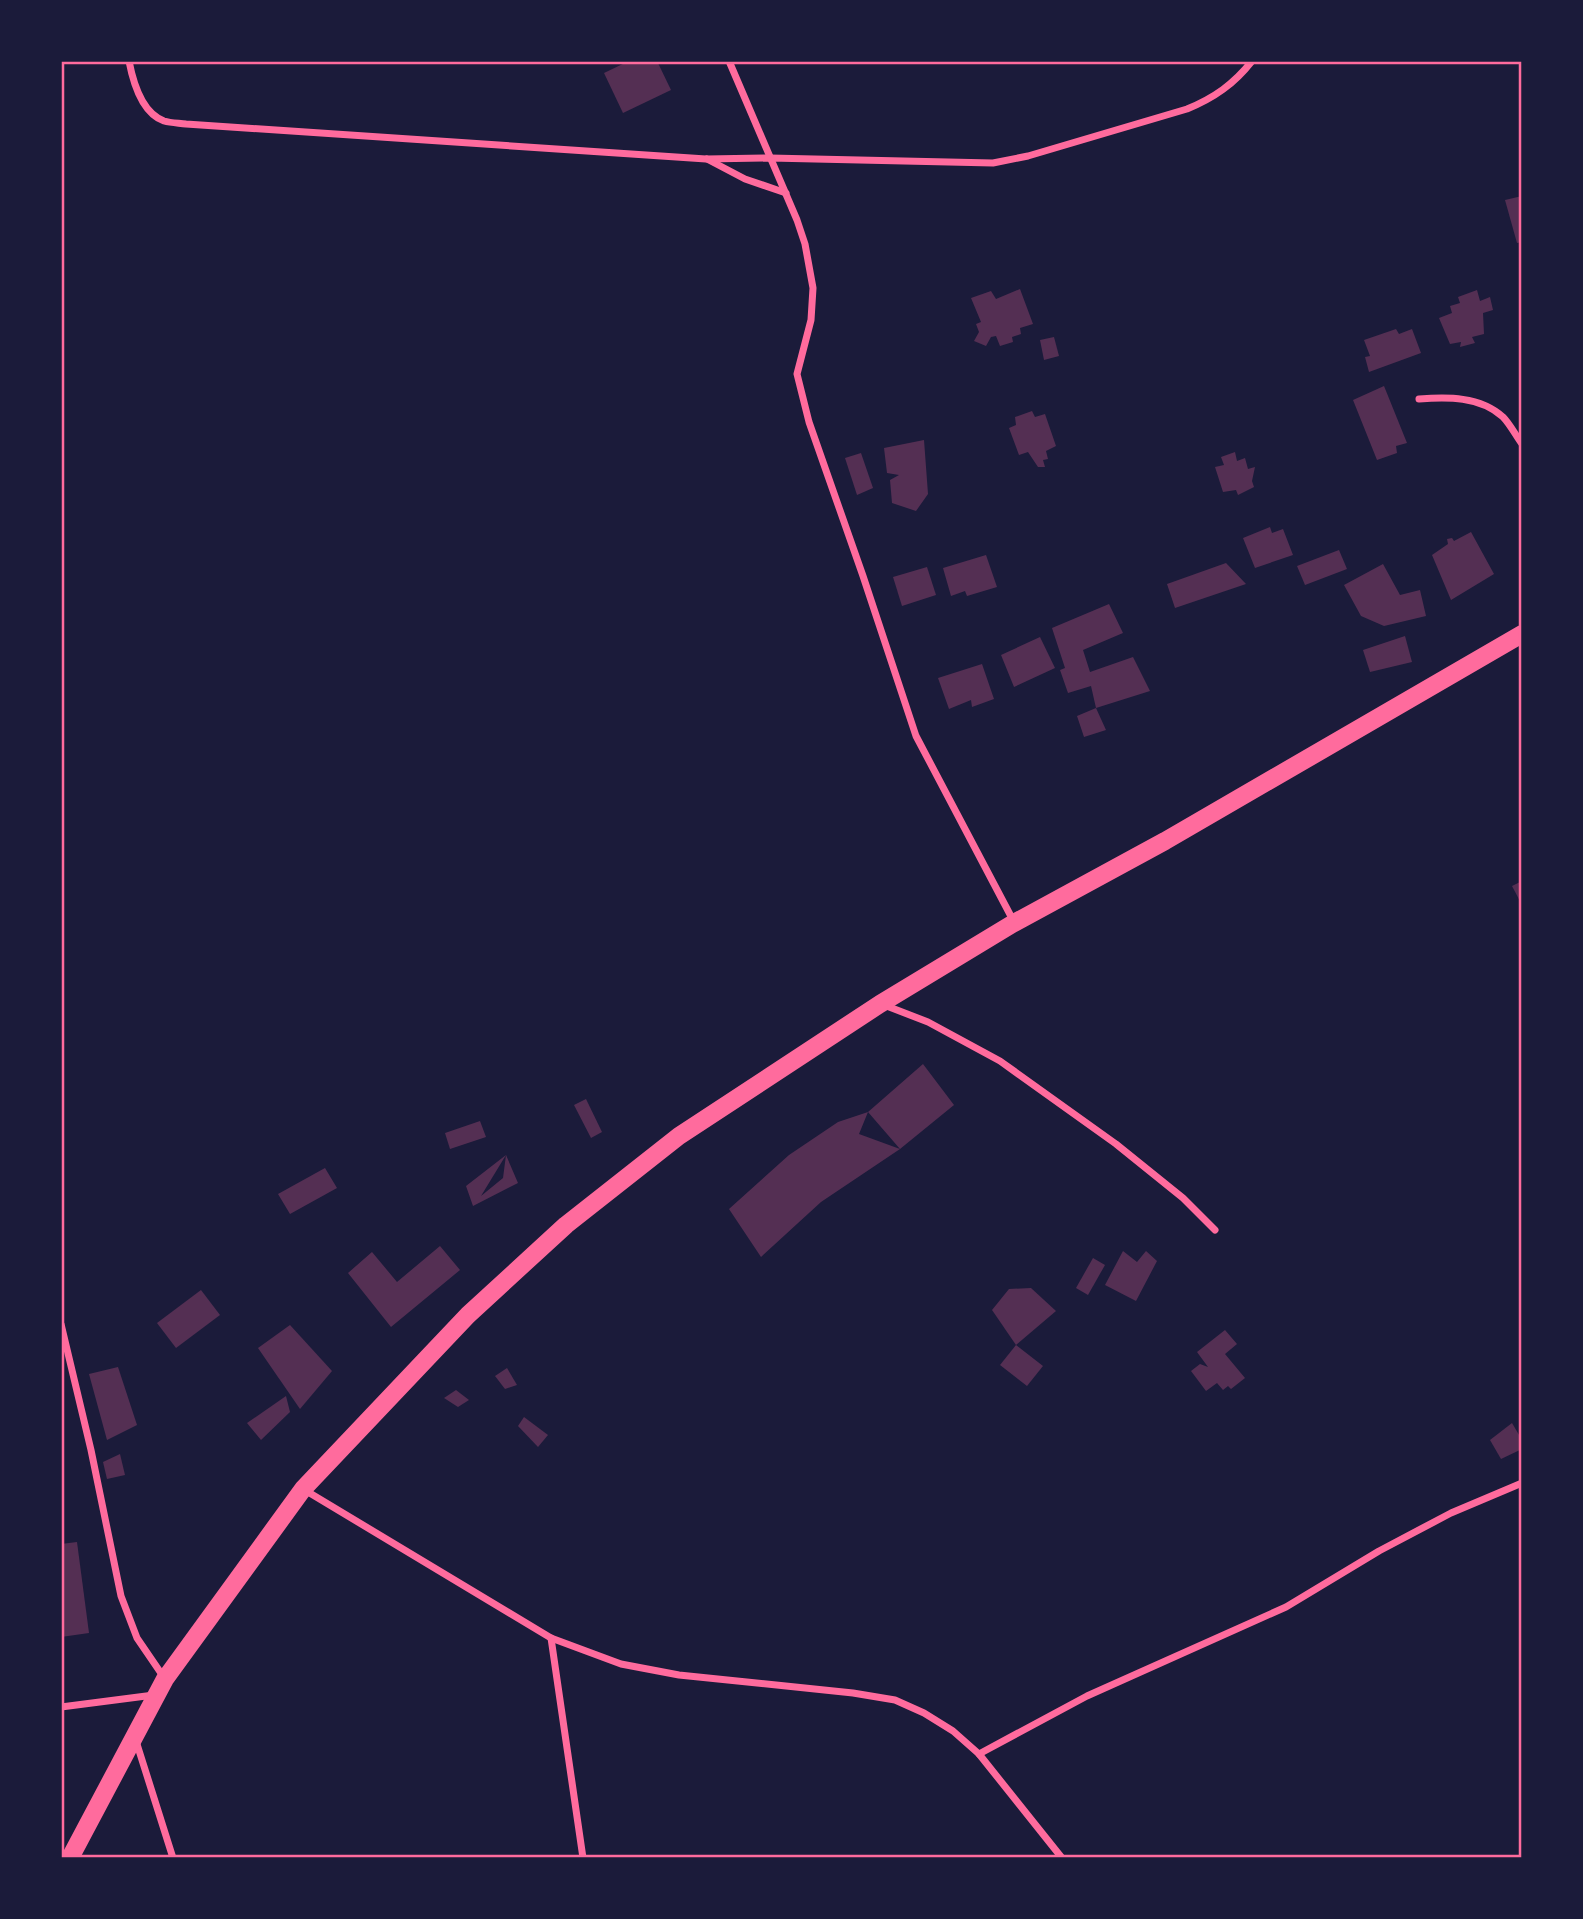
<svg xmlns="http://www.w3.org/2000/svg" width="1583" height="1919" viewBox="0 0 1583 1919" font-family="'Fira Sans Condensed',sans-serif">
<rect width="100%" height="100%" fill="#1b1b3a"/>
<g fill="#542f53">
<path d="M629 61H657L671 90 623 113 604 73Z"/>
<path d="M1522 196V242L1517 243 1505 200Z"/>
<path d="M1020 289 1033 324 1020 328 1021 334 1012 337 1013 342 1000 346 996 336 991 337 986 346 974 341 979 332 976 324 981 322 971 298 991 291 996 299Z"/>
<path d="M1477 290 1480 301 1490 297 1493 310 1483 313 1484 334 1472 337 1475 343 1460 347 1461 342 1450 344 1439 318 1452 313 1450 306 1460 303 1458 297Z"/>
<path d="M1396 329 1399 334 1412 329 1421 353 1369 372 1365 357 1370 356 1364 340Z"/>
<path d="M1054 337 1059 356 1044 360 1040 340Z"/>
<path d="M1384 386 1407 443 1396 446 1397 453 1377 460 1353 400Z"/>
<path d="M1032 411 1035 417 1045 414 1056 446 1046 451 1048 459 1043 460 1045 467H1038L1028 452 1019 455 1009 428 1016 425 1015 417Z"/>
<path d="M924 440 928 494 916 511 892 503 890 480 899 475 887 473 884 448Z"/>
<path d="M1235 452 1237 461 1245 458 1248 469 1255 467 1252 481 1254 487 1238 495 1236 490 1223 492 1215 467 1224 465 1221 457Z"/>
<path d="M861 453 873 488 857 495 845 458Z"/>
<path d="M1270 527 1272 533 1283 529 1293 555 1255 568 1243 538Z"/>
<path d="M1471 532 1494 574 1451 600 1432 555 1448 544 1447 539 1452 538 1454 541Z"/>
<path d="M1339 550 1347 569 1305 585 1297 566Z"/>
<path d="M986 555 997 587 967 596 965 591 951 596 943 568Z"/>
<path d="M1226 563 1246 584 1175 608 1167 584Z"/>
<path d="M1383 564 1400 595 1420 590 1426 616 1384 626 1361 616 1344 585Z"/>
<path d="M927 567 936 595 902 606 893 577Z"/>
<path d="M1109 604 1123 633 1083 650 1090 672 1133 657 1150 691 1096 708 1091 686 1068 693 1060 670 1065 668 1052 628Z"/>
<path d="M1405 636 1412 662 1370 672 1363 650Z"/>
<path d="M1040 637 1055 668 1014 687 1001 655Z"/>
<path d="M982 664 994 699 972 707 971 700 949 709 938 678Z"/>
<path d="M1096 708 1106 730 1084 737 1077 716Z"/>
<path d="M1522 881V905L1512 886Z"/>
<path d="M923 1064 954 1105 900 1149 868 1112 859 1134 900 1149 821 1202 761 1257 729 1209 789 1155 838 1122 868 1112Z"/>
<path d="M586 1099 602 1132 591 1138 574 1105Z"/>
<path d="M480 1121 486 1137 450 1149 445 1133Z"/>
<path d="M506 1155 481 1196 503 1178 506 1155 518 1183 473 1206 466 1186Z"/>
<path d="M325 1168 337 1188 290 1214 278 1194Z"/>
<path d="M440 1246 460 1270 391 1327 348 1273 372 1252 397 1282Z"/>
<path d="M1123 1251 1137 1262 1146 1251 1157 1261 1136 1301 1105 1285Z"/>
<path d="M1093 1258 1105 1265 1088 1295 1076 1288Z"/>
<path d="M1031 1288 1056 1311 1016 1345 992 1310 1009 1289Z"/>
<path d="M201 1290 220 1315 176 1348 157 1323Z"/>
<path d="M290 1325 332 1371 300 1409 258 1348Z"/>
<path d="M1225 1330 1237 1344 1225 1354 1245 1378 1231 1389 1228 1386 1223 1390 1217 1383 1206 1391 1191 1371 1200 1364 1208 1367 1197 1352Z"/>
<path d="M1016 1345 1043 1366 1027 1386 1000 1365Z"/>
<path d="M118 1367 137 1425 107 1440 89 1374Z"/>
<path d="M507 1368 517 1385 505 1389 495 1376Z"/>
<path d="M456 1390 469 1400 458 1407 444 1398Z"/>
<path d="M286 1396 290 1412 261 1440 247 1423Z"/>
<path d="M524 1417 548 1435 538 1447 518 1426Z"/>
<path d="M1512 1423 1522 1440V1449L1501 1459 1490 1440Z"/>
<path d="M120 1454 125 1475 107 1479 103 1462Z"/>
<path d="M77 1542 89 1633 61 1637V1544Z"/>
</g>
<g fill="none" stroke-linecap="round" stroke-linejoin="round">
<g stroke="#ff6b9d" stroke-width="7">
<path d="M129 61C133 82 142 113 164 121 171 123 179 123 186 124L706 159 770 158 993 163 1028 156 1187 109C1214 98 1234 84 1252 61"/>
<path d="M729 61 797 220 805 244 813 288 811 320 797 374 809 422 863 576 916 736 1014 922"/>
<path d="M707 159 745 179 786 193"/>
<path d="M1419 399C1447 397 1480 396 1503 417 1510 424 1516 436 1522 444"/>
<path d="M884 1005 928 1022 1000 1061 1116 1144 1183 1198 1215 1230"/>
<path d="M61 1324 91 1450 121 1596 137 1638 165 1679"/>
<path d="M303 1489 551 1638 621 1664 679 1675 853 1693 895 1700 924 1713 953 1731 979 1754 1062 1858"/>
<path d="M551 1638 583 1858"/>
<path d="M61 1707 154 1695"/>
<path d="M136 1741 173 1858"/>
<path d="M979 1754 1087 1696 1286 1607 1379 1551 1451 1513 1522 1483"/>
</g>
<path stroke="#ff6b9d" stroke-width="18" d="M70 1858 165 1679 303 1489 468 1315 566 1225 679 1136 880 1004 1014 923 1165 841 1522 634"/>
</g>
<rect width="1583" height="1919" fill="none" stroke="#1b1b3a" stroke-width="126"/>
<rect x="63" y="63" width="1457" height="1793" fill="none" stroke="#ff6b9d" stroke-width="2.5"/>
</svg>
